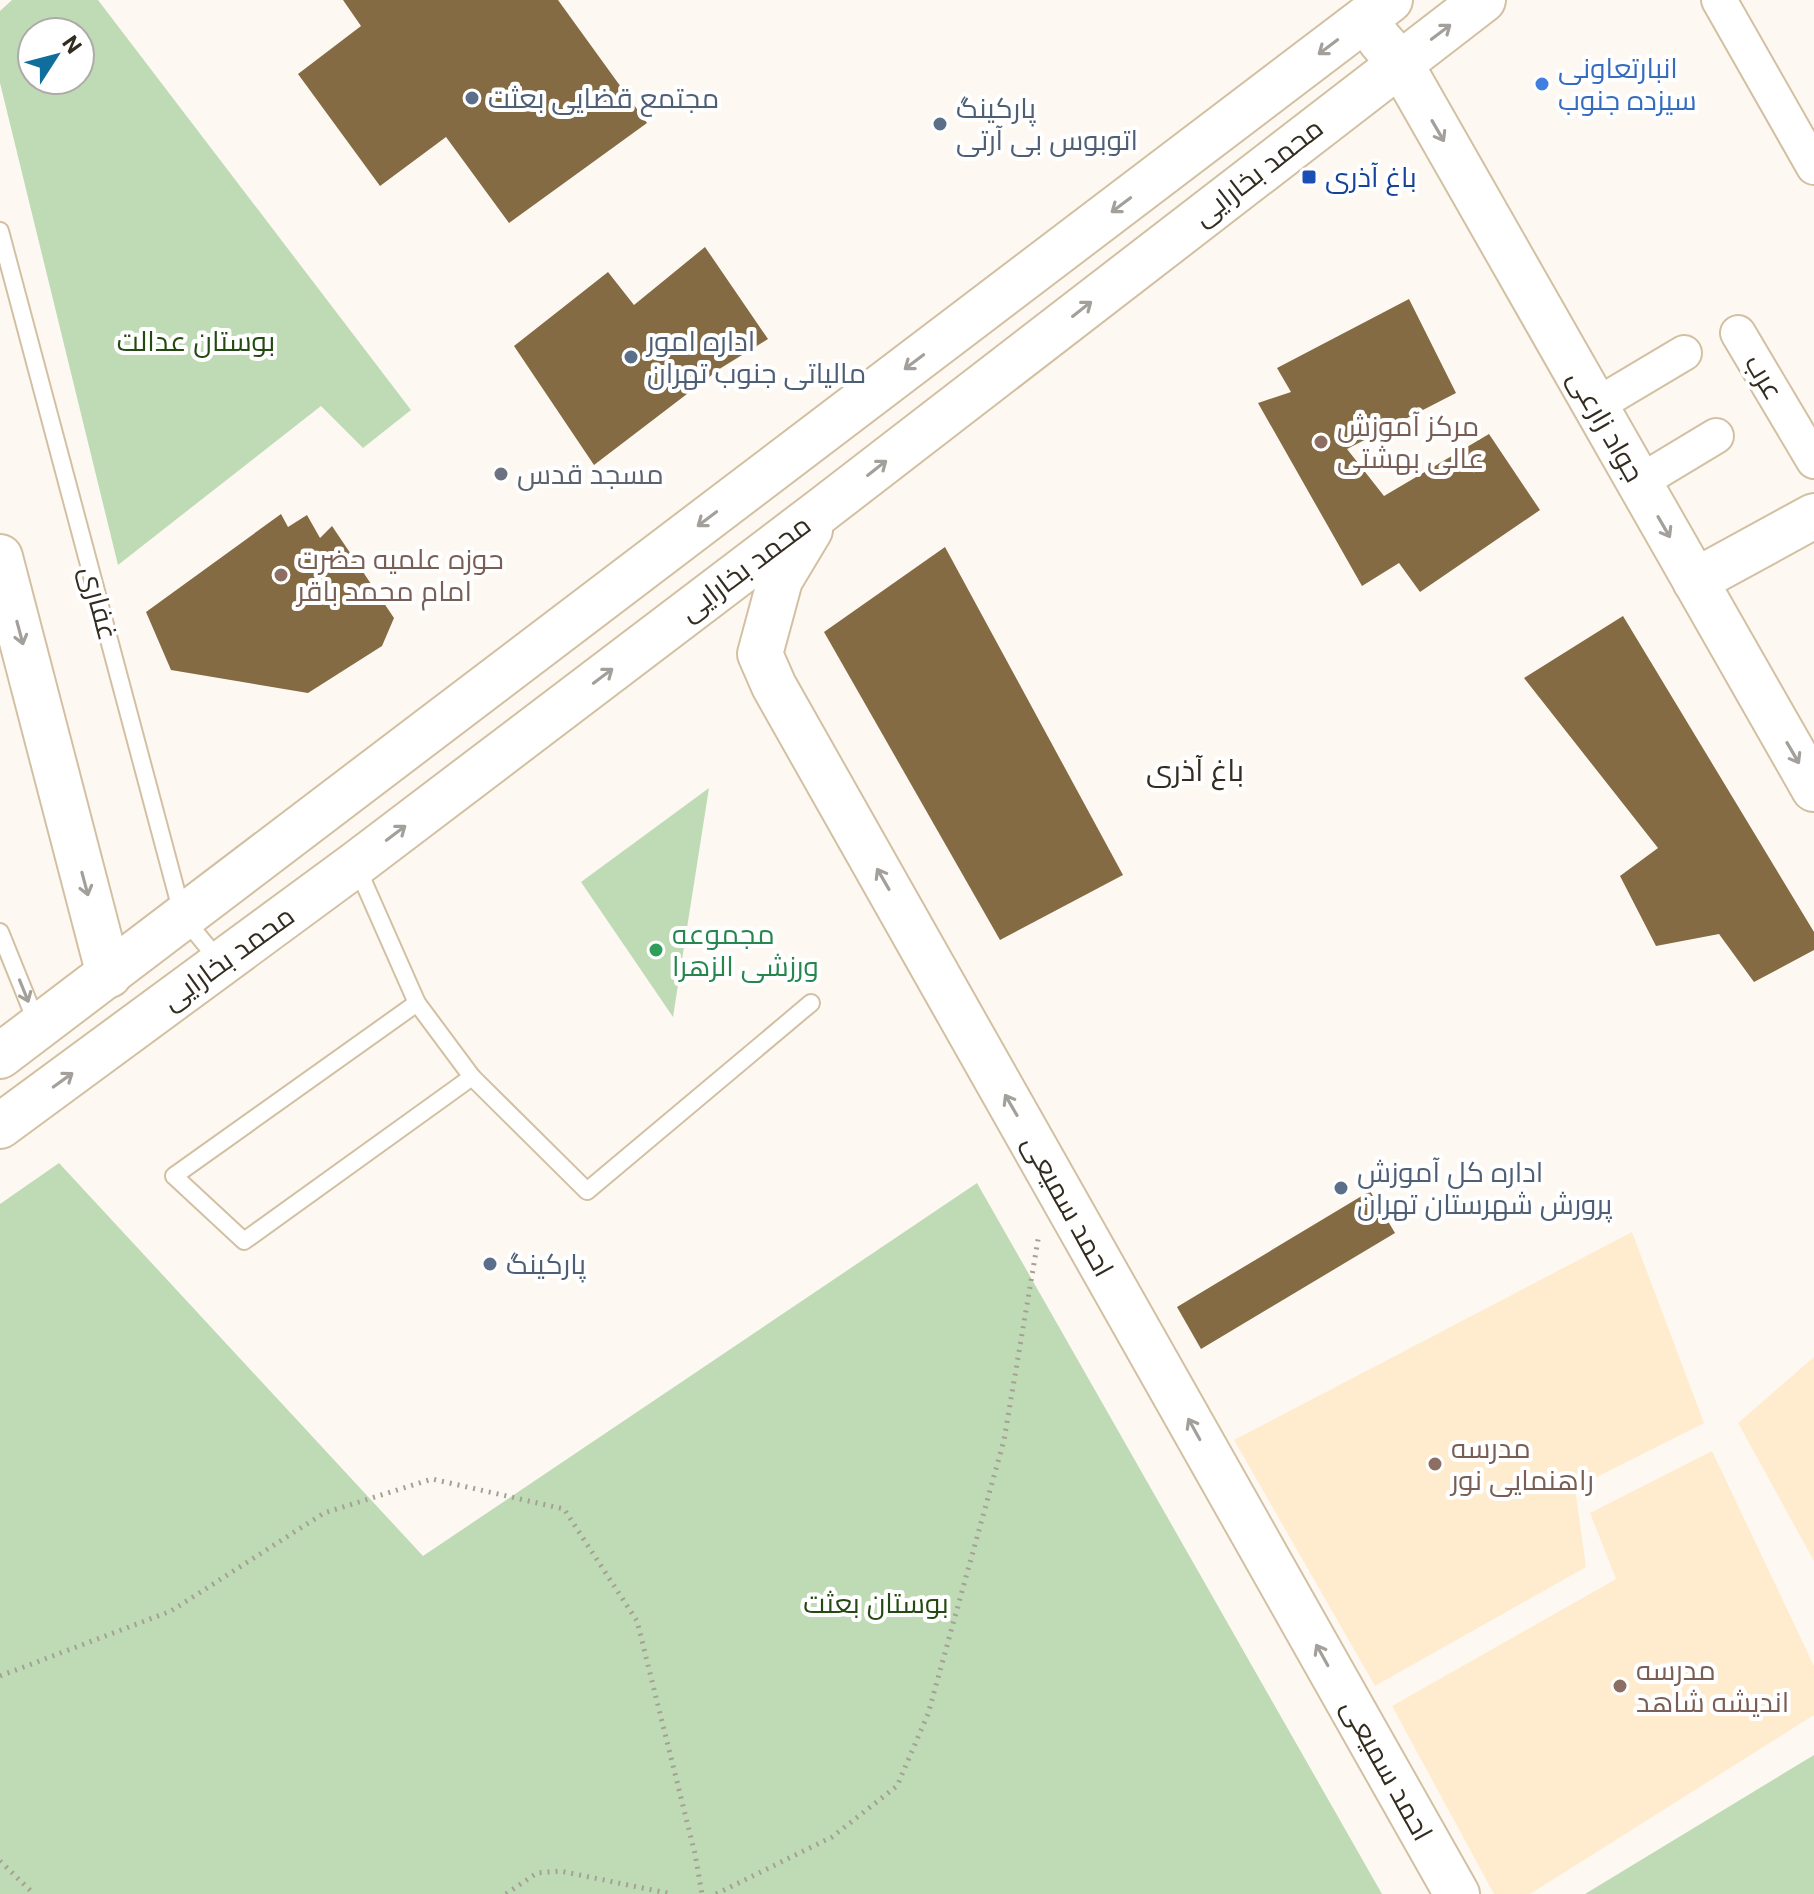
<svg xmlns="http://www.w3.org/2000/svg" width="1814" height="1894" viewBox="0 0 1814 1894" font-family="Roboto,Cairo,sans-serif">
<rect width="100%" height="100%" fill="#fdf9f2"/>
<g fill="#ffecce">
<path d="M1632 1232 1704 1423 1575 1488 1586 1567 1375 1686 1234 1440Z"/>
<path d="M1814 1357V1561L1738 1423Z"/>
<path d="M1712 1451 1814 1666V1715L1530 1894H1494L1392 1706 1616 1579 1590 1513Z"/>
</g>
<g fill="#bfdbb5" fill-rule="evenodd">
<path d="M12 0H98L411 410 363 448 321 406 118 565 0 83V11ZM32 32H80V80H32Z"/>
<path d="M709 788 673 1017 581 882Z"/>
<path d="M59 1163 423 1556 977 1183 1382 1894H0V1204Z"/>
<path d="M1814 1755V1894H1585Z"/>
</g>
<g fill="#846b43">
<path d="M343 0H558L647 123 509 223 446 137 380 186 298 74 361 26Z"/>
<path d="M705 247 768 339 721 368 594 465 514 346 608 272 634 305Z"/>
<path d="M1409 299 1456 393 1347 449 1384 496 1489 434 1540 510 1420 592 1399 563 1362 586 1258 403 1291 392 1277 368Z"/>
<path d="M281 514 288 527 307 515 320 538 332 526 394 618 382 646 308 693 171 670 146 612Z"/>
<path d="M945 547 1123 875 1000 940 824 632Z"/>
<path d="M1623 616 1814 932V950L1754 982 1719 934 1656 946 1620 876 1658 848 1524 678Z"/>
<path d="M1370 1191 1395 1233 1201 1349 1177 1307Z"/>
</g>
<g fill="none" stroke-linecap="round" stroke-linejoin="round">
<defs>
<g id="lane">
<path d="M0 231 183 917 220 962"/>
<path d="M356 865 417 1003 472 1077"/>
<path d="M0 932 38 1026"/>
<path d="M417 1003 174 1176 244 1241 472 1077 587 1191 811 1003"/>
</g>
<g id="street">
<path d="M1719 0 1814 167"/>
<path d="M1738 333 1814 461"/>
<path d="M1595 406 1684 353"/>
<path d="M1638 483 1716 436"/>
</g>
<g id="secondary">
<path d="M1380 40 1400 63 1814 789"/>
<path d="M810 530 780 580 760 654 774 686 1457 1894"/>
<path d="M0 557 109 975"/>
<path d="M1695 581 1814 516"/>
<path d="M0 1056 1390 0"/>
<path d="M0 1126 356 864 822 510 1483 0"/>
</g>
</defs>
<use href="#lane" stroke="#d3c0a2" stroke-width="20"/>
<use href="#street" stroke="#d3c0a2" stroke-width="38"/>
<use href="#secondary" stroke="#d3c0a2" stroke-width="48"/>
<g stroke="#a5a096" stroke-width="5" stroke-dasharray="2 6" stroke-linecap="butt">
<path d="M0 1676 171 1611 324 1513 432 1479 564 1509 637 1621 695 1854 702 1894"/>
<path d="M0 1861 34 1894"/>
<path d="M506 1894 537 1873 560 1871 672 1894"/>
<path d="M716 1894 832 1837 897 1786 928 1714 1004 1440 1039 1234"/>
</g>
<use href="#lane" stroke="#fff" stroke-width="16"/>
<use href="#street" stroke="#fff" stroke-width="34"/>
<use href="#secondary" stroke="#fff" stroke-width="44"/>
</g>
<defs><path id="oneway-shaft" d="M-6 0H5M1.5-3L5.5 0L1.5 3" fill="none" stroke-width="1.6" stroke-linecap="round" stroke-linejoin="round" transform="scale(2)"/></defs>
<g stroke="#a3a09b">
<use href="#oneway-shaft" transform="translate(1441 32) rotate(-37)"/>
<use href="#oneway-shaft" transform="translate(1328 47) rotate(143)"/>
<use href="#oneway-shaft" transform="translate(1438 131) rotate(60)"/>
<use href="#oneway-shaft" transform="translate(1121 205) rotate(143)"/>
<use href="#oneway-shaft" transform="translate(1082 309) rotate(-38)"/>
<use href="#oneway-shaft" transform="translate(914 362) rotate(143)"/>
<use href="#oneway-shaft" transform="translate(877 468) rotate(-38)"/>
<use href="#oneway-shaft" transform="translate(707 519) rotate(143)"/>
<use href="#oneway-shaft" transform="translate(1664 527) rotate(60)"/>
<use href="#oneway-shaft" transform="translate(20 633) rotate(75)"/>
<use href="#oneway-shaft" transform="translate(603 676) rotate(-37)"/>
<use href="#oneway-shaft" transform="translate(1793 753) rotate(60)"/>
<use href="#oneway-shaft" transform="translate(396 833) rotate(-37)"/>
<use href="#oneway-shaft" transform="translate(883 879) rotate(-120)"/>
<use href="#oneway-shaft" transform="translate(85 884) rotate(75)"/>
<use href="#oneway-shaft" transform="translate(24 991) rotate(68)"/>
<use href="#oneway-shaft" transform="translate(63 1080) rotate(-36)"/>
<use href="#oneway-shaft" transform="translate(1011 1105) rotate(-120)"/>
<use href="#oneway-shaft" transform="translate(1194 1429) rotate(-119)"/>
<use href="#oneway-shaft" transform="translate(1322 1655) rotate(-119)"/>
</g>
<circle fill="#3f7fe0" stroke="#fff" stroke-width="3" cx="1542" cy="84" r="8"/>
<g fill="#5c6f8a" stroke="#fff" stroke-width="3">
<circle cx="472" cy="98" r="8"/>
<circle cx="940" cy="124" r="8"/>
<circle cx="631" cy="357" r="8"/>
<circle cx="1341" cy="1188" r="8"/>
<circle cx="490" cy="1264" r="8"/>
</g>
<rect fill="#1a4fb4" stroke="#fff" stroke-width="3" x="1301" y="169" width="16" height="16" rx="4"/>
<g fill="#8d6e63" stroke="#fff" stroke-width="3">
<circle cx="1321" cy="442" r="8"/>
<circle cx="281" cy="575" r="8"/>
<circle cx="1435" cy="1464" r="8"/>
<circle cx="1620" cy="1686" r="8"/>
</g>
<circle fill="#6b7280" stroke="#fff" stroke-width="3" cx="501" cy="474" r="8"/>
<circle fill="#2e9e5b" stroke="#fff" stroke-width="3" cx="656" cy="950" r="8"/>
<g text-anchor="middle" dominant-baseline="central" stroke-width="8" stroke-linejoin="round" paint-order="stroke">
<g font-size="28" fill="#366cbe" stroke="#fff" text-anchor="start">
<text x="1558" y="68">انبارتعاونی<tspan x="1558" dy="32">سیزده جنوب</tspan></text>
</g>
<g font-size="28" fill="#4e5e75" stroke="#fff" text-anchor="start">
<text x="488" y="98">مجتمع قضایی بعثت</text>
<text x="956" y="108">پارکینگ<tspan x="956" dy="32">اتوبوس بی آرتی</tspan></text>
<text x="647" y="341">اداره امور<tspan x="647" dy="32">مالیاتی جنوب تهران</tspan></text>
<text x="1357" y="1172">اداره کل آموزش<tspan x="1357" dy="32">پرورش شهرستان تهران</tspan></text>
<text x="506" y="1264">پارکینگ</text>
</g>
<g font-size="28" fill="#332c20" stroke="#fff">
<text transform="translate(1258 172) rotate(-38)">محمد بخارایی</text>
<text transform="translate(1764 377) rotate(59)">عرب</text>
<text transform="translate(1606 426) rotate(60)">جواد زارعی</text>
<text transform="translate(745 568) rotate(-37)">محمد بخارایی</text>
<text transform="translate(99 603) rotate(75)">غفاری</text>
<text transform="translate(228 958) rotate(-36)">محمد بخارایی</text>
<text transform="translate(1068 1206) rotate(61)">احمد سمیعی</text>
<text transform="translate(1387 1770) rotate(61)">احمد سمیعی</text>
</g>
<g font-size="28" fill="#164399" stroke="#fff" text-anchor="start">
<text x="1325" y="177">باغ آذری</text>
</g>
<g font-size="28" fill="#244a12" stroke="#fff">
<text x="196" y="341">بوستان عدالت</text>
<text x="876" y="1603">بوستان بعثت</text>
</g>
<g font-size="28" fill="#785e54" stroke="#fff" text-anchor="start">
<text x="1337" y="426">مرکز آموزش<tspan x="1337" dy="32">عالی بهشتی</tspan></text>
<text x="297" y="559">حوزه علمیه حضرت<tspan x="297" dy="32">امام محمد باقر</tspan></text>
<text x="1451" y="1448">مدرسه<tspan x="1451" dy="32">راهنمایی نور</tspan></text>
<text x="1636" y="1670">مدرسه<tspan x="1636" dy="32">اندیشه شاهد</tspan></text>
</g>
<g font-size="28" fill="#5b616d" stroke="#fff" text-anchor="start">
<text x="517" y="474">مسجد قدس</text>
</g>
<g font-size="28" fill="#27864d" stroke="#fff" text-anchor="start">
<text x="672" y="934">مجموعه<tspan x="672" dy="32">ورزشی الزهرا</tspan></text>
</g>
<g font-size="30" fill="#332c20" stroke="#fff">
<text x="1195" y="770">باغ آذری</text>
</g>
</g>
<g transform="translate(56 56) rotate(54)"><circle r="38" fill="#ffffff" stroke="#adaba6" stroke-width="2"/>
<path d="M0-6L14 30L0 20L-14 30Z" fill="#0f6e9c"/>
<text y="-12" font-size="22" font-weight="bold" text-anchor="middle" fill="#332c20">N</text>
</g>
</svg>
